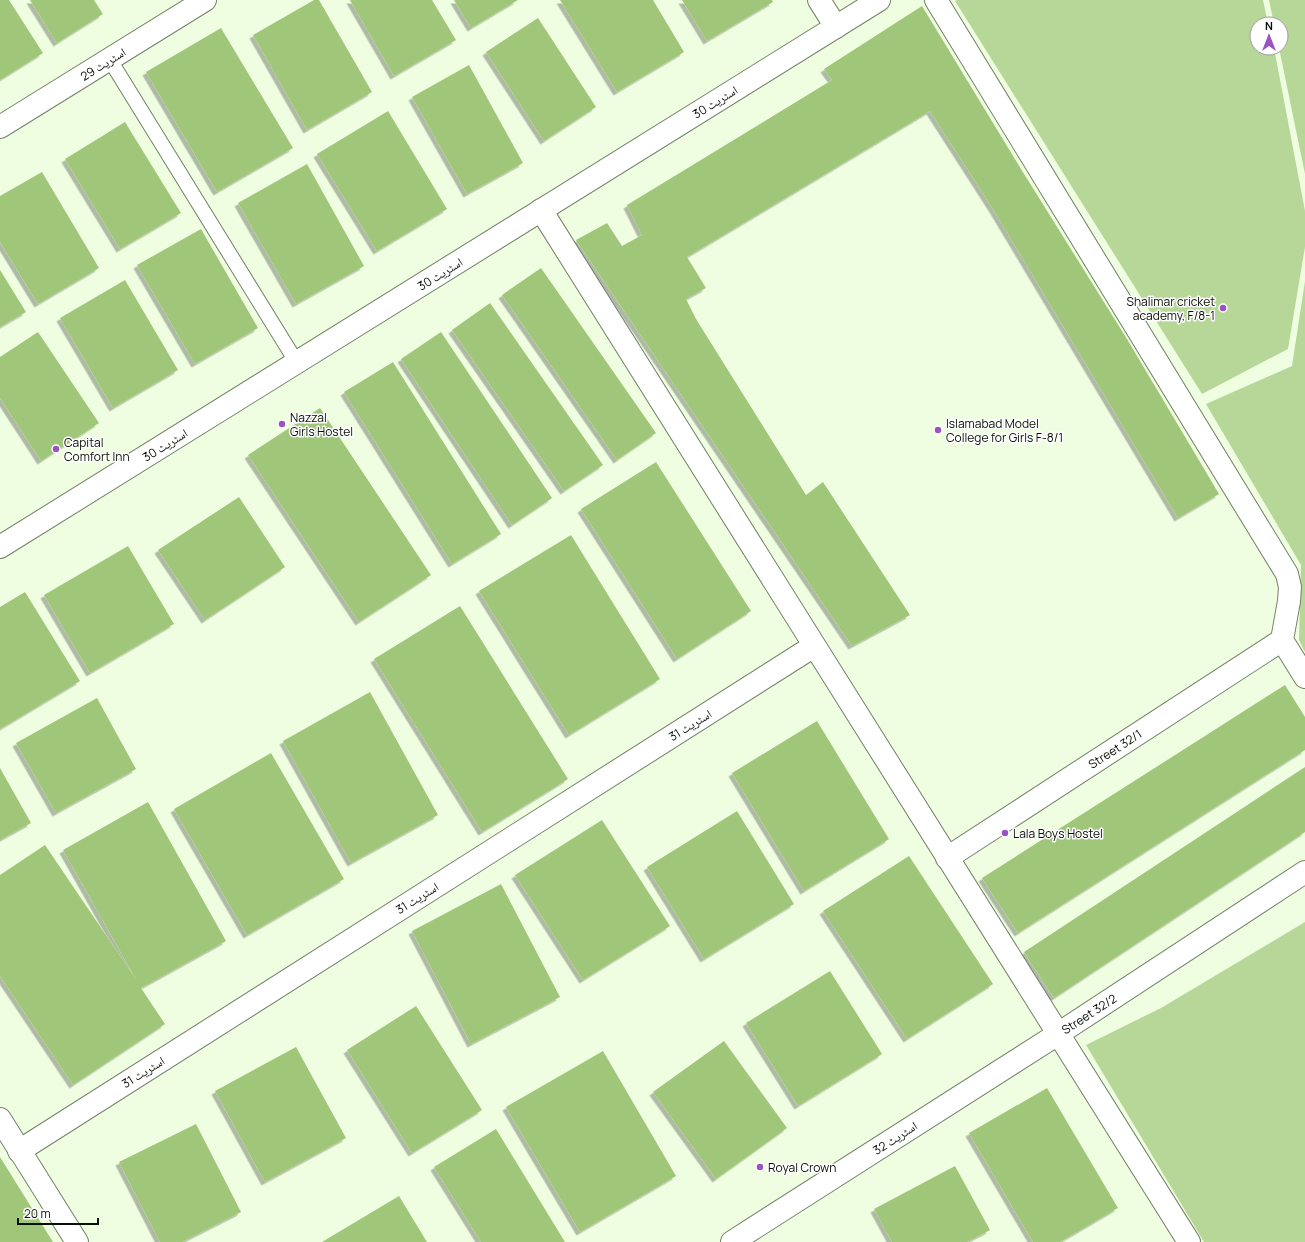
<svg xmlns="http://www.w3.org/2000/svg" width="1305" height="1242" viewBox="0 0 1305 1242" font-family="Manrope,'Noto Naskh Arabic',sans-serif">
<defs>
<filter id="shadow"><feDropShadow dx="-3.5" dy="3.5" stdDeviation="0" flood-color="#0004"/></filter>
</defs>
<rect width="100%" height="100%" fill="#effee1"/>
<g fill="#b7d799">
<path d="M957 0H1263L1268 24H1257V48H1274L1305 211V247L1288 349 1202 394 955 1Z"/>
<path d="M1269 0H1305V174L1279 48H1281V24H1274Z"/>
<path d="M1305 281V652L1299 640 1301 565 1206 404 1292 366Z"/>
<path d="M1305 922V1242H1204L1086 1045 1161 1008Z"/>
</g>
<g fill="#a0c779" filter="url(#shadow)">
<path d="M0 0H9L43 53 0 80Z"/>
<path d="M30 0H94L103 14 57 43Z"/>
<path d="M314 0H319L372 92 307 130 253 35Z"/>
<path d="M350 0H432L456 40 394 76Z"/>
<path d="M454 0H518L471 28Z"/>
<path d="M560 0H653L684 52 617 92Z"/>
<path d="M682 0H772L773 2 707 41Z"/>
<path d="M922 6 1021 169 1127 339 1219 494 1178 518 993 209 930 111 687 257 706 288 686 299 696 319 806 495 823 482 910 615 852 646 576 240 607 223 622 246 642 235 627 205 832 80 824 69Z"/>
<path d="M538 18 596 107 544 141 486 52Z"/>
<path d="M221 28 293 148 217 192 146 72Z"/>
<path d="M469 65 523 163 467 194 412 97Z"/>
<path d="M388 111 447 209 377 251 317 154Z"/>
<path d="M125 122 181 213 120 249 65 159Z"/>
<path d="M307 164 364 266 296 304 238 203Z"/>
<path d="M42 172 99 268 38 304 0 242V196Z"/>
<path d="M201 229 258 328 195 364 137 265Z"/>
<path d="M541 268 656 433 617 460 502 295Z"/>
<path d="M0 270 26 312 0 327Z"/>
<path d="M125 280 178 370 113 408 60 318Z"/>
<path d="M490 303 603 465 564 491 452 330Z"/>
<path d="M38 332 99 423 41 461 0 398V357Z"/>
<path d="M441 332 552 498 512 525 401 359Z"/>
<path d="M393 362 501 534 452 564 344 392Z"/>
<path d="M320 408 431 575 359 622 248 455Z"/>
<path d="M656 462 751 611 677 659 581 509Z"/>
<path d="M239 497 285 567 205 620 158 550Z"/>
<path d="M571 535 660 679 569 735 479 591Z"/>
<path d="M128 546 174 624 90 673 44 595Z"/>
<path d="M25 592 80 681 0 729V607Z"/>
<path d="M460 606 568 779 482 832 374 659Z"/>
<path d="M1285 685 1305 717V750L1018 933 982 878Z"/>
<path d="M370 692 438 815 351 863 283 741Z"/>
<path d="M97 698 136 769 56 813 16 743Z"/>
<path d="M817 721 889 839 804 891 732 773Z"/>
<path d="M271 753 344 879 247 935 174 809Z"/>
<path d="M1305 767V832L1054 998 1024 952Z"/>
<path d="M0 768 31 823 0 840Z"/>
<path d="M148 802 226 941 141 988 165 1024 73 1085 0 976V875L45 845 137 981 63 850Z"/>
<path d="M737 811 794 904 704 959 647 867Z"/>
<path d="M602 820 670 926 583 980 515 875Z"/>
<path d="M909 856 993 984 907 1039 823 911Z"/>
<path d="M501 884 560 997 471 1044 412 931Z"/>
<path d="M830 971 882 1054 798 1106 746 1023Z"/>
<path d="M416 1006 482 1110 412 1153 347 1050Z"/>
<path d="M724 1041 787 1128 716 1179 653 1092Z"/>
<path d="M296 1047 346 1138 265 1182 215 1091Z"/>
<path d="M603 1051 676 1176 580 1232 506 1107Z"/>
<path d="M1047 1088 1118 1208 1060 1242H1033L969 1133Z"/>
<path d="M196 1124 241 1212 182 1242H160L119 1162Z"/>
<path d="M496 1129 565 1242H481L434 1167Z"/>
<path d="M0 1157 53 1242H0Z"/>
<path d="M955 1166 990 1230 967 1242H892L874 1209Z"/>
<path d="M399 1196 427 1242H322Z"/>
</g>
<g fill="none" stroke-linecap="round" stroke-linejoin="round">
<defs>
<path id="service" d="M110 60 297 363"/>
<g id="minor">
<path d="M819 0 836 27"/>
<path d="M936 0 1287 574 1290 587 1289 601 1282 640 1305 677"/>
<path d="M0 127 205 0"/>
<path d="M541 210 1189 1242"/>
<path d="M0 547 879 0"/>
<path d="M947 858 1282 640"/>
<path d="M19 1151 814 646"/>
<path d="M732 1242 1058 1034 1305 872"/>
</g>
<path id="tertiary" d="M0 1119 77 1242"/>
</defs>
<use href="#service" stroke="#738067" stroke-width="16"/>
<use href="#minor" stroke="#738067" stroke-width="24"/>
<use href="#tertiary" stroke="#738067" stroke-width="24"/>
<use href="#service" stroke="#fff" stroke-width="14"/>
<use href="#minor" stroke="#fff" stroke-width="22"/>
<use href="#tertiary" stroke="#fff" stroke-width="22"/>
</g>
<g fill="#9a53c7" stroke="#fff" stroke-width="1.5">
<circle cx="1223" cy="308" r="4"/>
<circle cx="282" cy="424" r="4"/>
<circle cx="938" cy="430" r="4"/>
<circle cx="56" cy="449" r="4"/>
<circle cx="1005" cy="833" r="4"/>
<circle cx="760" cy="1167" r="4"/>
</g>
<g text-anchor="middle" dominant-baseline="central" stroke-width="3" stroke-linejoin="round" paint-order="stroke">
<g font-size="12" fill="#0a0f06" stroke="#fff">
<text transform="translate(103 64) rotate(-32)">اسٹریٹ 29</text>
<text transform="translate(715 102) rotate(-32)">اسٹریٹ 30</text>
<text transform="translate(440 274) rotate(-32)">اسٹریٹ 30</text>
<text transform="translate(165 445) rotate(-32)">اسٹریٹ 30</text>
<text transform="translate(690 725) rotate(-32)">اسٹریٹ 31</text>
<text transform="translate(1115 749) rotate(-33)">Street 32/1</text>
<text transform="translate(417 898) rotate(-32)">اسٹریٹ 31</text>
<text transform="translate(1089 1014) rotate(-33)">Street 32/2</text>
<text transform="translate(143 1072) rotate(-32)">اسٹریٹ 31</text>
<text transform="translate(895 1138) rotate(-33)">اسٹریٹ 32</text>
</g>
<g font-size="12" fill="#0a0f06" stroke="#fff" text-anchor="start">
<text x="1215" y="301" text-anchor="end">Shalimar cricket<tspan x="1215" dy="14">academy, F/8-1</tspan></text>
<text x="290" y="417">Nazzal<tspan x="290" dy="14">Girls Hostel</tspan></text>
<text x="946" y="423">Islamabad Model<tspan x="946" dy="14">College for Girls F-8/1</tspan></text>
<text x="64" y="442">Capital<tspan x="64" dy="14">Comfort Inn</tspan></text>
<text x="1013" y="833">Lala Boys Hostel</text>
<text x="768" y="1167">Royal Crown</text>
</g>
</g>
<g transform="translate(1269 36)"><circle r="19" fill="#ffffff" stroke="#9d9f9b"/>
<path d="M0-3L7 15L0 10L-7 15Z" fill="#9a53c7"/>
<text y="-6" font-size="11" font-weight="bold" text-anchor="middle" fill="#0a0f06">N</text>
</g>
<path d="M18 1218v6h80v-6" fill="none" stroke="#0a0f06" stroke-width="2"/>
<text x="24" y="1218" font-size="12" fill="#0a0f06" stroke="#ffffff" stroke-width="3" paint-order="stroke">20 m</text>
</svg>
